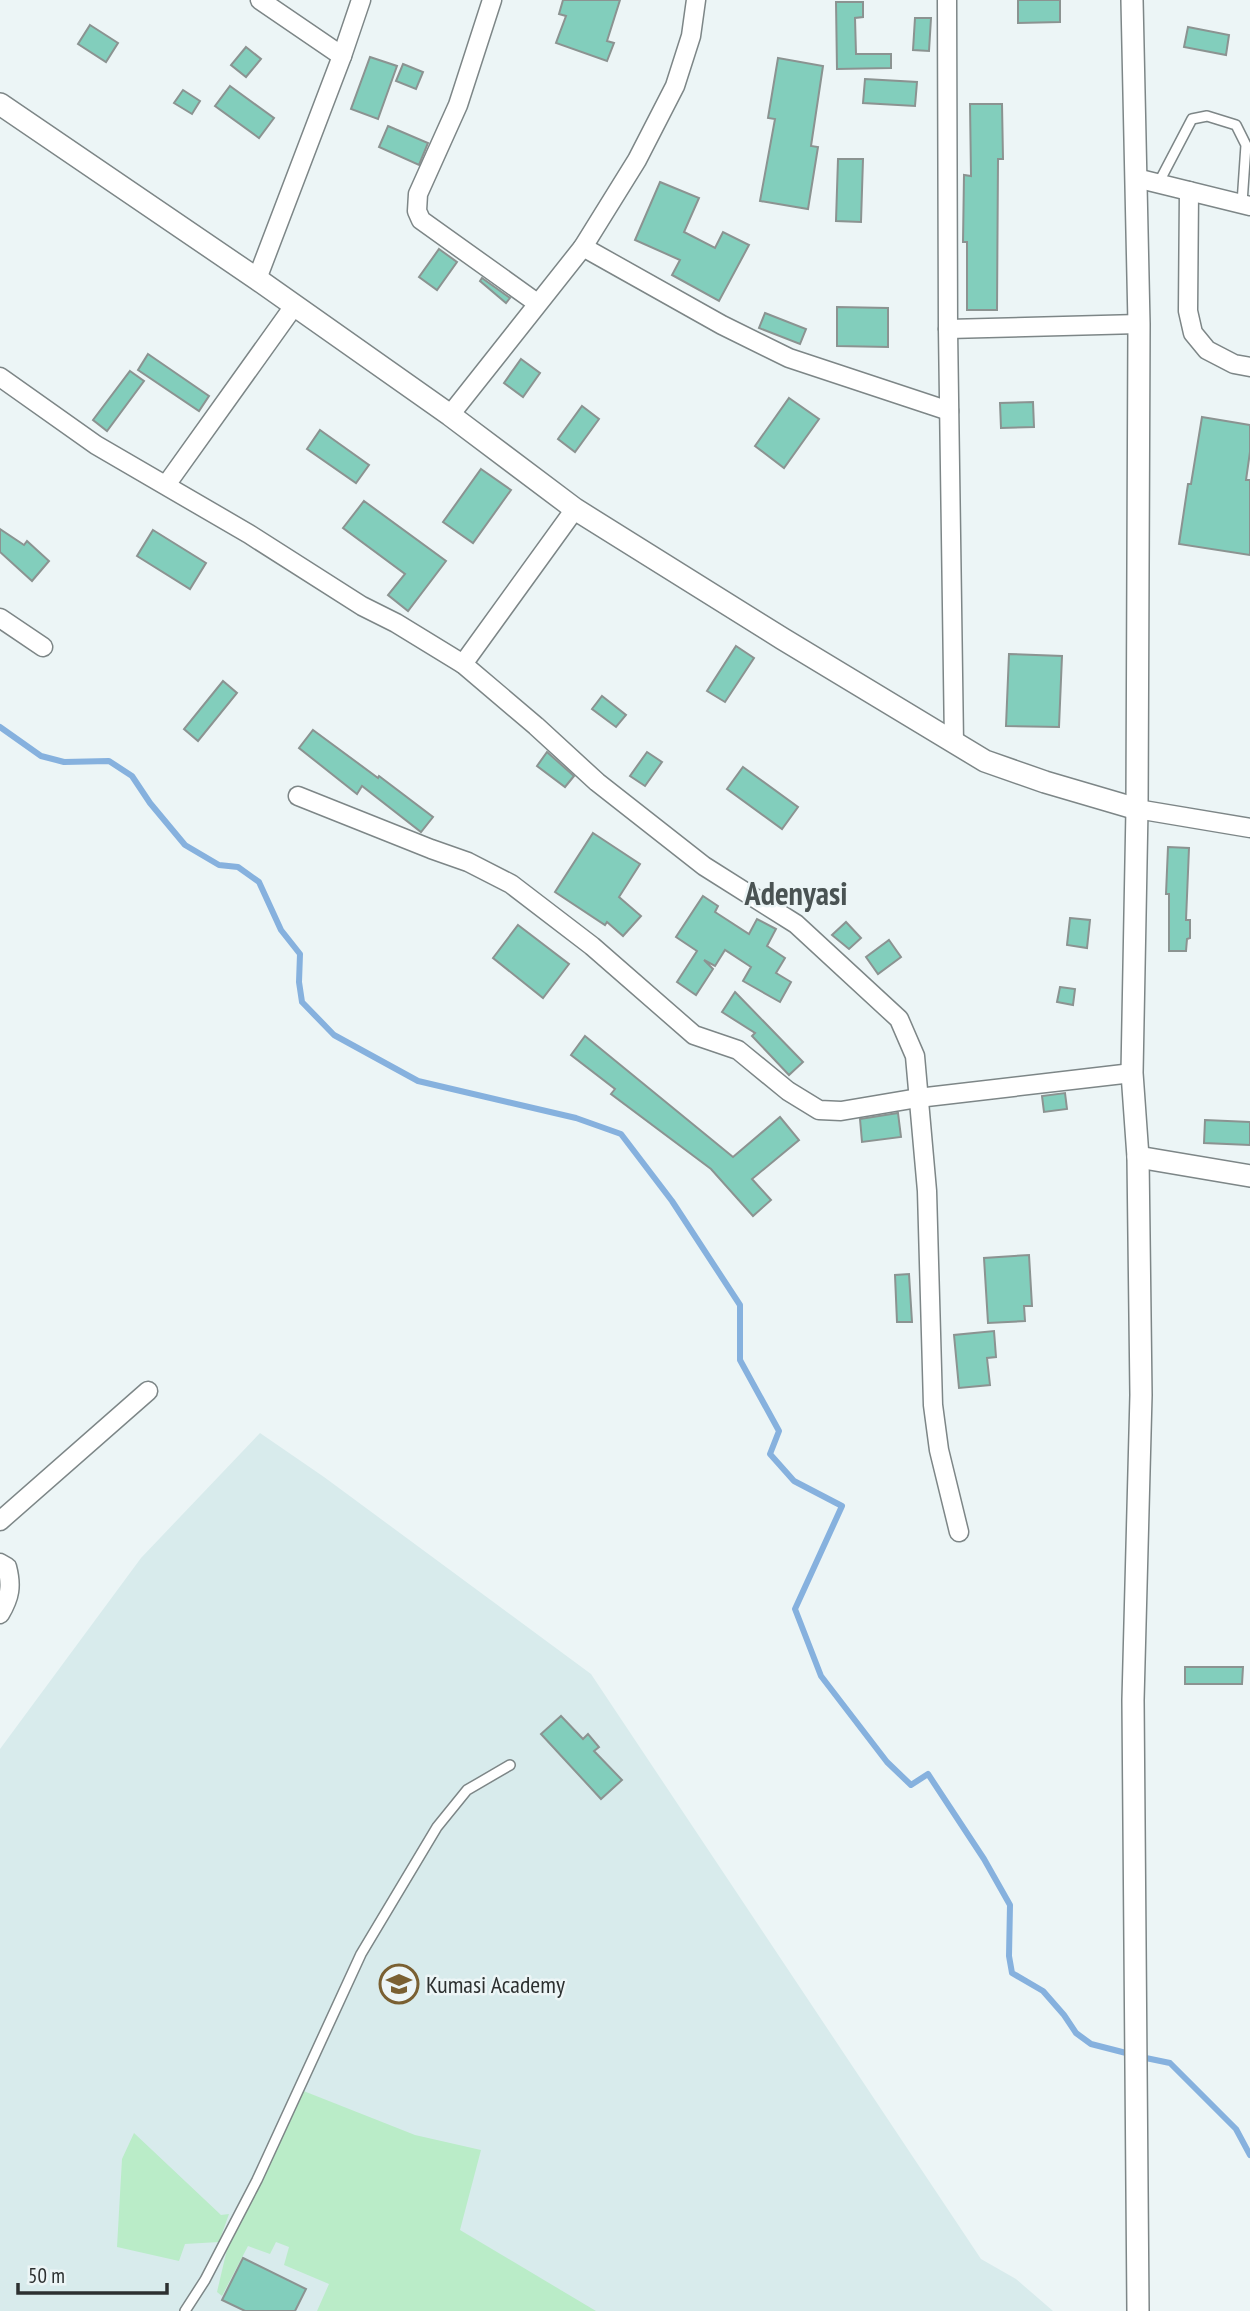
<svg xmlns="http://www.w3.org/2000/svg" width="1250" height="2311" viewBox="0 0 1250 2311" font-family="'PT Sans Narrow',sans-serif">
<rect width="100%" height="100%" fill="#ecf5f6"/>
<path fill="#d8ebec" d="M260 1433 324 1477 591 1674 981 2259 1016 2279 1053 2311H0V1749L141 1558Z"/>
<g fill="#baecc8">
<path d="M296 2088 415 2135 481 2150 460 2230 596 2311H317L329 2284 284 2265 289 2247 276 2242 270 2254 248 2246 222 2296 217 2292 228 2245 245 2211Z"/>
<path d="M134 2133 221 2215 229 2214 219 2242 185 2244 179 2261 117 2247 122 2159Z"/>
</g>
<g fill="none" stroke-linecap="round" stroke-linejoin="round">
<g stroke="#86b1de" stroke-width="6">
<path d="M0 727 41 756 64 762 109 761 132 776 150 803 185 845 219 865 238 867 259 882 281 930 300 954 299 982 302 1002 334 1035 418 1081 576 1118 621 1134 672 1201 740 1305V1360L779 1431 770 1454 794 1481 842 1506 795 1609 821 1676 887 1762 911 1785 928 1774 984 1859 1010 1905 1009 1956 1012 1973 1043 1991 1064 2015 1076 2033 1091 2044 1130 2054"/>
<path d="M1141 2057 1170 2063 1236 2129 1250 2155"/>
</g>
</g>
<g fill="#82cebc" stroke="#8b9391" stroke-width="2">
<path d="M563 0H620L607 41 614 43 607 61 556 43 566 16 559 14Z"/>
<path d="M1018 0H1060V22L1018 23Z"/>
<path d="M836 2H863V17L855 18 856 54H891V68L837 69Z"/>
<path d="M915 18H931L929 51 913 50Z"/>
<path d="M90 25 118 43 106 62 78 44Z"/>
<path d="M1188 27 1229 35 1226 55 1184 47Z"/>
<path d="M246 47 261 59 246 77 231 65Z"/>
<path d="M370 57 397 66 378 119 351 109Z"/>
<path d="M778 58 823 66 811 146 818 147 808 209 760 201 775 119 768 118Z"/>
<path d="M403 64 423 72 416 89 396 81Z"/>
<path d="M865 79 917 82 915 106 863 103Z"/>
<path d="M230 86 274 118 259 138 215 106Z"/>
<path d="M183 90 200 101 192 114 174 103Z"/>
<path d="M970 104H1002L1003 159H998L997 310H967V242H963L964 175 971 176Z"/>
<path d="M388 126 428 143 419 165 379 147Z"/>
<path d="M838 159H863L861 222 836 221Z"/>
<path d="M660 182 699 198 684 232 715 248 723 232 749 245 719 301 672 275 680 260 635 240Z"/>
<path d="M439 249 457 262 437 290 419 277Z"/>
<path d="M482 278 510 298 506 303 480 281Z"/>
<path d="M837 307 888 308V347L837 346Z"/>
<path d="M765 313 806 329 800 344 759 328Z"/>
<path d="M148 354 209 396 199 411 138 370Z"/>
<path d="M521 359 540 373 523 397 504 383Z"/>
<path d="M130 371 144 381 107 431 93 420Z"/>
<path d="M789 398 819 419 784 468 755 446Z"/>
<path d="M1033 402 1034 427 1001 428 1000 403Z"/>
<path d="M582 406 599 419 575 452 558 439Z"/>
<path d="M1202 417 1250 425V452L1246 480H1250V555L1179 544 1188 484H1191Z"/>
<path d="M320 430 369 465 356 483 307 449Z"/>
<path d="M481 469 511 490 473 543 443 522Z"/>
<path d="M364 501 446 561 408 611 388 595 405 574 343 528Z"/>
<path d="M0 529 24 545 27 541 49 561 32 581 0 552Z"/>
<path d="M153 530 206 563 190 589 137 556Z"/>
<path d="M736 646 754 658 725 702 707 691Z"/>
<path d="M1009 654 1062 656 1059 727 1006 726Z"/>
<path d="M223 681 237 693 198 741 184 729Z"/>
<path d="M602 696 626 715 616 727 592 709Z"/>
<path d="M313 730 378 778 379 776 433 817 421 832 362 786 357 794 299 748Z"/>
<path d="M547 752 574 776 565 787 537 766Z"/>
<path d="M647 752 662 762 645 786 630 776Z"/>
<path d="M743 767 798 807 782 829 727 789Z"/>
<path d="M593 833 640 864 619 897 641 916 623 936 607 922 605 925 555 892Z"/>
<path d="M1168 847 1189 848 1186 920H1190V938L1187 939 1186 951H1169V894H1166Z"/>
<path d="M703 896 718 906 715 912 749 934 757 919 776 929 767 946 785 958 776 973 791 982 780 1002 743 981 751 967 725 950 715 966 704 960 713 969 696 995 677 982 697 951 676 937Z"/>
<path d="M1070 918 1090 920 1087 948 1067 945Z"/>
<path d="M846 922 861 938 849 949 832 935Z"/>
<path d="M518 925 569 964 543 998 493 958Z"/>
<path d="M889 940 901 957 878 974 866 957Z"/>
<path d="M1060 987 1075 989 1073 1005 1057 1002Z"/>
<path d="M735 992 803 1062 789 1075 752 1036 755 1033 722 1012Z"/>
<path d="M585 1036 733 1157 780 1117 799 1140 752 1179 771 1200 753 1216 711 1169 611 1094 615 1089 571 1055Z"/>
<path d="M1065 1093 1067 1109 1044 1112 1042 1096Z"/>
<path d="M898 1113 901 1137 862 1142 860 1119Z"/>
<path d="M1205 1120 1250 1122V1145L1204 1143Z"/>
<path d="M1029 1255 1032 1306H1024L1025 1321 988 1323 984 1258Z"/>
<path d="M909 1274 912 1322H897L895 1275Z"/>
<path d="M994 1331 996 1357 987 1358 990 1385 959 1388 954 1335Z"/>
<path d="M1185 1667H1243L1242 1684H1185Z"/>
<path d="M561 1716 583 1739 588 1734 599 1747 594 1751 622 1780 601 1799 541 1734Z"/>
<path d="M243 2258 306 2289 295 2311H245L222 2300Z"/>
</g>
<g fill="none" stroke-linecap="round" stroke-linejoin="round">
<defs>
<g id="service">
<path d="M1158 184 1192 119 1207 116 1236 125 1246 145 1242 203"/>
<path d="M185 2311 205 2280 257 2180 361 1954 437 1827 467 1790 510 1765"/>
</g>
<g id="minor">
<path d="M260 0 342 56"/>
<path d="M492 0 458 105 418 194 417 211 421 220 537 303"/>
<path d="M947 0 948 329 954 743"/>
<path d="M1136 178 1250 206"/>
<path d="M1189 191 1188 311 1193 333 1207 350 1234 364 1250 367"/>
<path d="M583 247 722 325 789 358 949 411"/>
<path d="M257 279 342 56 361 0"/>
<path d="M948 329 1139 324"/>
<path d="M0 377 96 445 249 534 362 606 396 623 463 664 536 726 597 782 704 866 796 924 899 1019 915 1056 927 1191 933 1405 939 1450 959 1532"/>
<path d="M450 415 583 247 637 160 675 86 691 36 696 0"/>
<path d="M166 485 294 306"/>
<path d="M0 618 43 647"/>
<path d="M463 664 575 509"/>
<path d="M298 796 431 849 468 862 511 884 592 946 694 1035 738 1050 788 1091 819 1110 841 1111 918 1098 1132 1073"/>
<path d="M1137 809 1250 828"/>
<path d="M0 1521 148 1391"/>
<path d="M0 1563 7 1567C12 1586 10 1597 0 1614"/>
</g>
<g id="tertiary">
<path d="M1132 0 1139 324 1137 809 1132 1073 1138 1157 1141 1395 1133 1700 1138 2311"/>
<path d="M0 104 257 279 450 415 575 509 783 639 985 761 1045 782 1137 809"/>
<path d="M1138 1157 1250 1176"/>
</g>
</defs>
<use href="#service" stroke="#7d8687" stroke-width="12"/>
<use href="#minor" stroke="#7d8687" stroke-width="21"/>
<use href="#tertiary" stroke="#7d8687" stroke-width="24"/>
<use href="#service" stroke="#fff" stroke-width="9"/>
<use href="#minor" stroke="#fff" stroke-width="18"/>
<use href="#tertiary" stroke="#fff" stroke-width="21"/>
</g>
<defs>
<symbol id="school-ring" viewBox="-11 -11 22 22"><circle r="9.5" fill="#ecf5f6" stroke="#7a6032" stroke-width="1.5"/><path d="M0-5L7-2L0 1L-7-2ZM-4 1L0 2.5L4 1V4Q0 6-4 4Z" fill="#7a6032"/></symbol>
</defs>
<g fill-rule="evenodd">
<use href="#school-ring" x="377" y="1962" width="44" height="44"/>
</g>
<g text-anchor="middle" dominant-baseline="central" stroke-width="5" stroke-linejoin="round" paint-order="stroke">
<g font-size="24" fill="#2c3030" stroke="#ecf5f6" text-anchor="start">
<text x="426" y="1984">Kumasi Academy</text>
</g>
<g font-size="32" font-weight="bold" fill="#4a5353" stroke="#ecf5f6">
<text x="796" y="893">Adenyasi</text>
</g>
</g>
<path d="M18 2283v10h149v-10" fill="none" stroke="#2c3030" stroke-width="3.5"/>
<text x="28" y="2283" font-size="21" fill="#2c3030" stroke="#ecf5f6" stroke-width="5" paint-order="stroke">50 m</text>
</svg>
